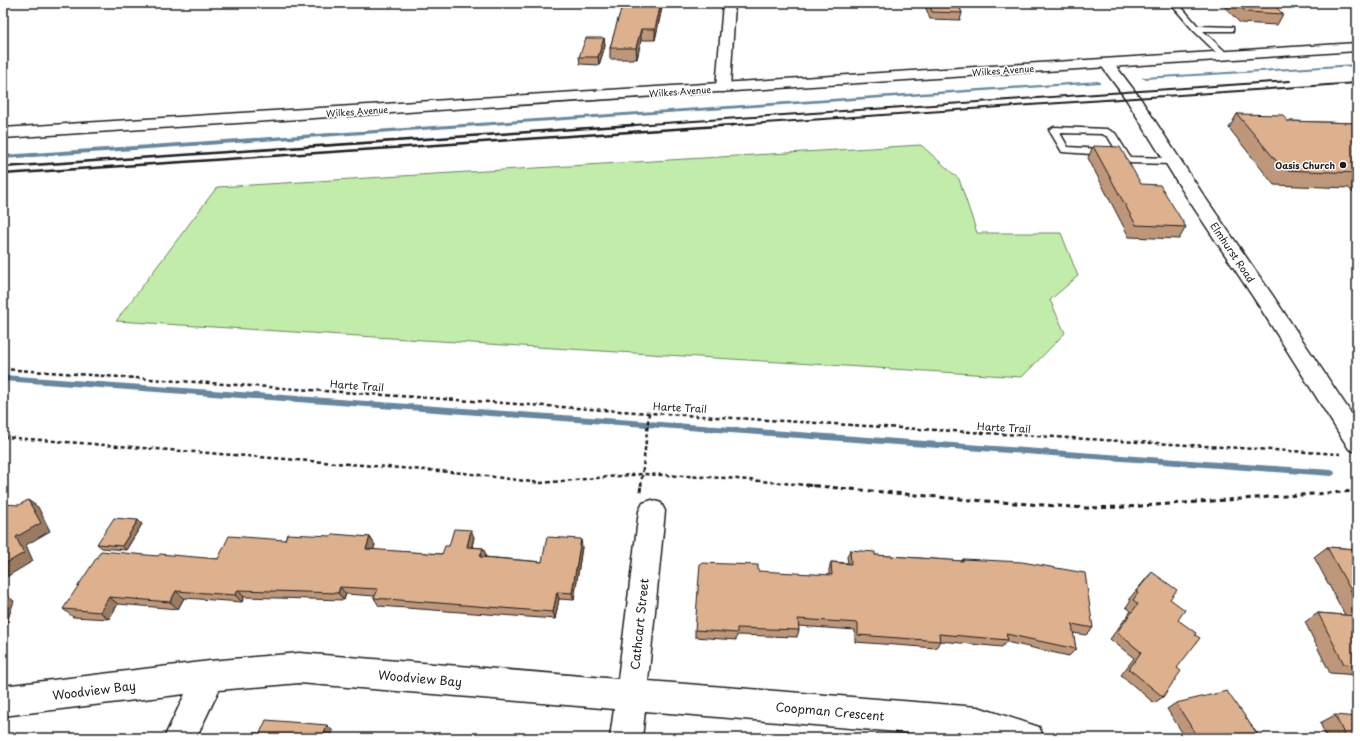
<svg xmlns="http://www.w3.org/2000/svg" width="1360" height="741" viewBox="0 0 1360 741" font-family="'Playpen Sans',sans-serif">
<rect width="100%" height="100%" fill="#fff"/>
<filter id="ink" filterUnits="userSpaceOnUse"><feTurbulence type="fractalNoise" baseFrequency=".025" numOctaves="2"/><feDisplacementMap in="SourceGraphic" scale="8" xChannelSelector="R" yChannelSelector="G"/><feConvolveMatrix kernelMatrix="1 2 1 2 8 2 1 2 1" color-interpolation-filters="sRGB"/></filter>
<g filter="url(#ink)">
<path fill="#c1eca9" stroke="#6e8462" d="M921 145 959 179 977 233H1061L1078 276 1050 300 1065 333 1022 377 116 321 217 187Z"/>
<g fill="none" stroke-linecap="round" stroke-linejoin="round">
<g fill="#66879f" fill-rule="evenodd">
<path d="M1357 64V66L1144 79 1142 78 1144 77Z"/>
<path d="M1098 81 1100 82V83L3 159V155Z"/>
<path d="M3 375 1331 470 1334 471 1335 473 1334 475 1331 476 3 381Z"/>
</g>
<defs>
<g id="service">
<path d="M1170 3H1178L1198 26 1233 27V31H1203L1228 54V58H1222L1193 30Z"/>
<path d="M1054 127 1107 129 1115 133 1130 157 1173 158 1178 161 1173 164 1127 163 1124 162 1120 156 1062 152 1049 130ZM1060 133 1102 134 1108 137 1116 150 1068 147Z"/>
</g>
<g id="minor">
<path d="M723 3H735L730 88 728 91 723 92 718 91 716 88Z"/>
<path d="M652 500 661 503 665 511 648 681 978 707 1039 727 1044 738H970L645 711 642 738H610L614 709 299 683 219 690 196 738H164L185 694 3 716V686L210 661 299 653 618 679 639 511 643 503Z"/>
</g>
<path id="tertiary" d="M1107 60 1112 61 1140 98 1202 193 1273 296 1357 422V452L1349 449 1259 306 1184 193 1126 99 1100 64 1102 61Z"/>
<path id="secondary" d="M1357 43V51L3 138V128Z"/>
</defs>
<use href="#service" stroke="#1c1c1c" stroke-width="3"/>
<use href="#minor" stroke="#1c1c1c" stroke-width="3"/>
<use href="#tertiary" stroke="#1c1c1c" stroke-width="3"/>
<use href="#secondary" stroke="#1c1c1c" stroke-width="3"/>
<g stroke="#1c1c1c" stroke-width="2.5" stroke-dasharray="4 3" stroke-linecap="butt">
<path d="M3 369 649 413 1340 454"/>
<path d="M3 437 464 473 540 483 642 474 726 478 817 486"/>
<path d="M641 486 649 413"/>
</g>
<g stroke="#1c1c1c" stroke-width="3" stroke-dasharray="5 4" stroke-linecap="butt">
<path d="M806 485 971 500 1086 508 1126 507 1357 491"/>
<path d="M640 492 641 485"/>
</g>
<use href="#service" fill="#fff" fill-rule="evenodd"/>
<use href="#minor" fill="#fff" fill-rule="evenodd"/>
<use href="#tertiary" fill="#fff" fill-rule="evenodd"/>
<use href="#secondary" fill="#fff" fill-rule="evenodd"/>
<g stroke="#1c1c1c" stroke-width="2">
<path d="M619 126 1290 81"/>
<path d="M719 126 1357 83"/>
</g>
<g stroke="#1c1c1c" stroke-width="2.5">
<path d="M3 167 634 125"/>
<path d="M3 174 734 125"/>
</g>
</g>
<g fill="#be977a" stroke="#1c1c1c">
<path d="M623 3H663L655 40H641L637 59H610V48Z"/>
<path d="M924 3H958L962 13 960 20 930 19Z"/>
<path d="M1221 3H1272L1283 14 1277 25 1240 23Z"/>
<path d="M604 38 605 46 599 65 580 64 579 57Z"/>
<path d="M1237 114 1287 121 1357 123V193H1353L1349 188 1274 185 1229 128Z"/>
<path d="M1093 146 1141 184 1186 227 1179 239 1129 237 1088 158Z"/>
<path d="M138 520 142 524 126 550 102 548 97 544Z"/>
<path d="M370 537 375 545 373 550 442 554 449 546 474 537 472 547 483 548 486 555 485 557 542 562 582 547 574 600 559 599 555 619 379 606 374 598 375 596 346 594 344 600 244 597 242 602 184 598 178 609 118 604 109 619 73 617 63 609 158 556 218 559 285 540Z"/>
<path d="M1327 547 1357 549V675L1330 673 1305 622 1318 613 1344 615H1345L1314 557Z"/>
<path d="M850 550 875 555 962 561 963 559 1093 628 1086 635 1073 633 1076 649 1069 656 1006 642 1002 647 940 641 936 648 855 642V630L798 626 799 630 797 637 737 635 736 640 695 637V630L829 575V570L831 562 848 563 847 557Z"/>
<path d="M1152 572 1170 599 1178 620 1177 668 1163 697 1154 703 1121 675 1134 658 1110 639 1131 611 1126 607 1131 600 1129 599 1145 580Z"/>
<path d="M1176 703 1239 709 1260 738H1184L1185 737 1167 709Z"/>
<path d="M1335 715 1357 738H1327L1320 723Z"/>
</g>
<g fill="#9b7b63" stroke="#1c1c1c">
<path d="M661 3H663L655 40V29Z"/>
<path d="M641 29V40L637 59 636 48Z"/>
<path d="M604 38 605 46 599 65 598 57Z"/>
<path d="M28 500 38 507 50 531 26 545 33 561 3 579V565Z"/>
<path d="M138 520 142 524 126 550 122 546Z"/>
<path d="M471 530 474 537 470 555 467 547Z"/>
<path d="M370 537 375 545 371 557 366 549Z"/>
<path d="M581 539 582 547 574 600 572 593Z"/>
<path d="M483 548 486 555 483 564 480 557Z"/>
<path d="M340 587 346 594 344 600 338 593Z"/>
<path d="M238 590 244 597 242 602 235 595Z"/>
<path d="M176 591 184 598 178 609 170 602Z"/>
<path d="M557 592 559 599 555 619 553 612Z"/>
<path d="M3 593 14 601 3 634Z"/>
<path d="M109 597 118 604 109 619 100 612Z"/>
<path d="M327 725 333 731 330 738H323Z"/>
</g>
<g fill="#ddb08e" stroke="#1c1c1c">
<path d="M623 3H661L655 29H641L636 48H610L618 19Z"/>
<path d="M929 3H958L962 13 932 12Z"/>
<path d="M1236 3H1272L1283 14 1246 12Z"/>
<path d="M586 38H604L598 57H579Z"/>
<path d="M1237 114 1283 115 1287 121 1357 123V173L1284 170Z"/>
<path d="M1093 146 1120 147 1141 184 1160 185 1186 227 1136 225Z"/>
<path d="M28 500 41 523 16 537 24 553 3 565V504L19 505Z"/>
<path d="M114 518 138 520 122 546 97 544Z"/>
<path d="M454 529 471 530 467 547 483 548 480 557 542 562 547 537 581 539 572 593 557 592 553 612 374 598 378 589 340 587 338 593 238 590 235 595 176 591 170 602 109 597 100 612 63 609 101 551 158 556 160 554 218 559 229 536 285 540 287 534 332 536 333 534 370 537 366 549 442 554 445 546H449Z"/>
<path d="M1327 547 1357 549V602Z"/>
<path d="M850 550 875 552V555L963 561V559L1022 562 1085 573 1093 628 1072 624 1076 649 1006 634 1008 640 939 634 940 641 858 635V623L798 619 799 630 737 628V633L695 630 700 563 758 565V571L832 575 831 562 851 564Z"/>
<path d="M1152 572 1177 590 1170 599 1185 610 1178 620 1196 633 1195 635 1200 638 1177 668 1181 671 1163 697 1129 669 1141 652 1117 632 1138 604 1133 600 1138 593 1136 592Z"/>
<path d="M1318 613 1357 616V665L1344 664Z"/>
<path d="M1227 691 1239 709H1240L1260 738H1191L1189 735 1195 733 1176 703Z"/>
<path d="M1335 715 1357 717V738H1346Z"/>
<path d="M266 720 327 725 323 738H327H250L252 733H260Z"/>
</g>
</g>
<circle fill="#1c1c1c" stroke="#fff" stroke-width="1.5" cx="1343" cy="165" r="4"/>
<g text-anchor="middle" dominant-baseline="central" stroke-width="3" stroke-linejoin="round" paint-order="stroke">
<g font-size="9" fill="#1c1c1c" stroke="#fff">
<text transform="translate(1003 70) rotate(-4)">Wilkes Avenue</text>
<text transform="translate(680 91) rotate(-4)">Wilkes Avenue</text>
<text transform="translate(357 111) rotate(-4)">Wilkes Avenue</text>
</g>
<g font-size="9" font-weight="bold" fill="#1c1c1c" stroke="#fff" text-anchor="end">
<text x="1335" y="165">Oasis Church</text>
</g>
<g font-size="10" fill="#1c1c1c" stroke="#fff">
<text transform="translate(1233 252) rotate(56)">Elmhurst Road</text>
<text transform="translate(357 385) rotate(4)">Harte Trail</text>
<text transform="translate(680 407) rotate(3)">Harte Trail</text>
<text transform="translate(1004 427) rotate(3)">Harte Trail</text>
</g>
<g font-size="12" fill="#1c1c1c" stroke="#fff">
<text transform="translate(639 624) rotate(-84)">Cathcart Street</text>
<text transform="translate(420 678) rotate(5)">Woodview Bay</text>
<text transform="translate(94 690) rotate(-7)">Woodview Bay</text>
<text transform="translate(830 711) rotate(5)">Coopman Crescent</text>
</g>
</g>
<rect width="1360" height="741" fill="none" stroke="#fff" stroke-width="16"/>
<rect x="8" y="8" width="1344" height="725" fill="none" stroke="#1c1c1c" stroke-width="1.5" filter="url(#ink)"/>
</svg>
